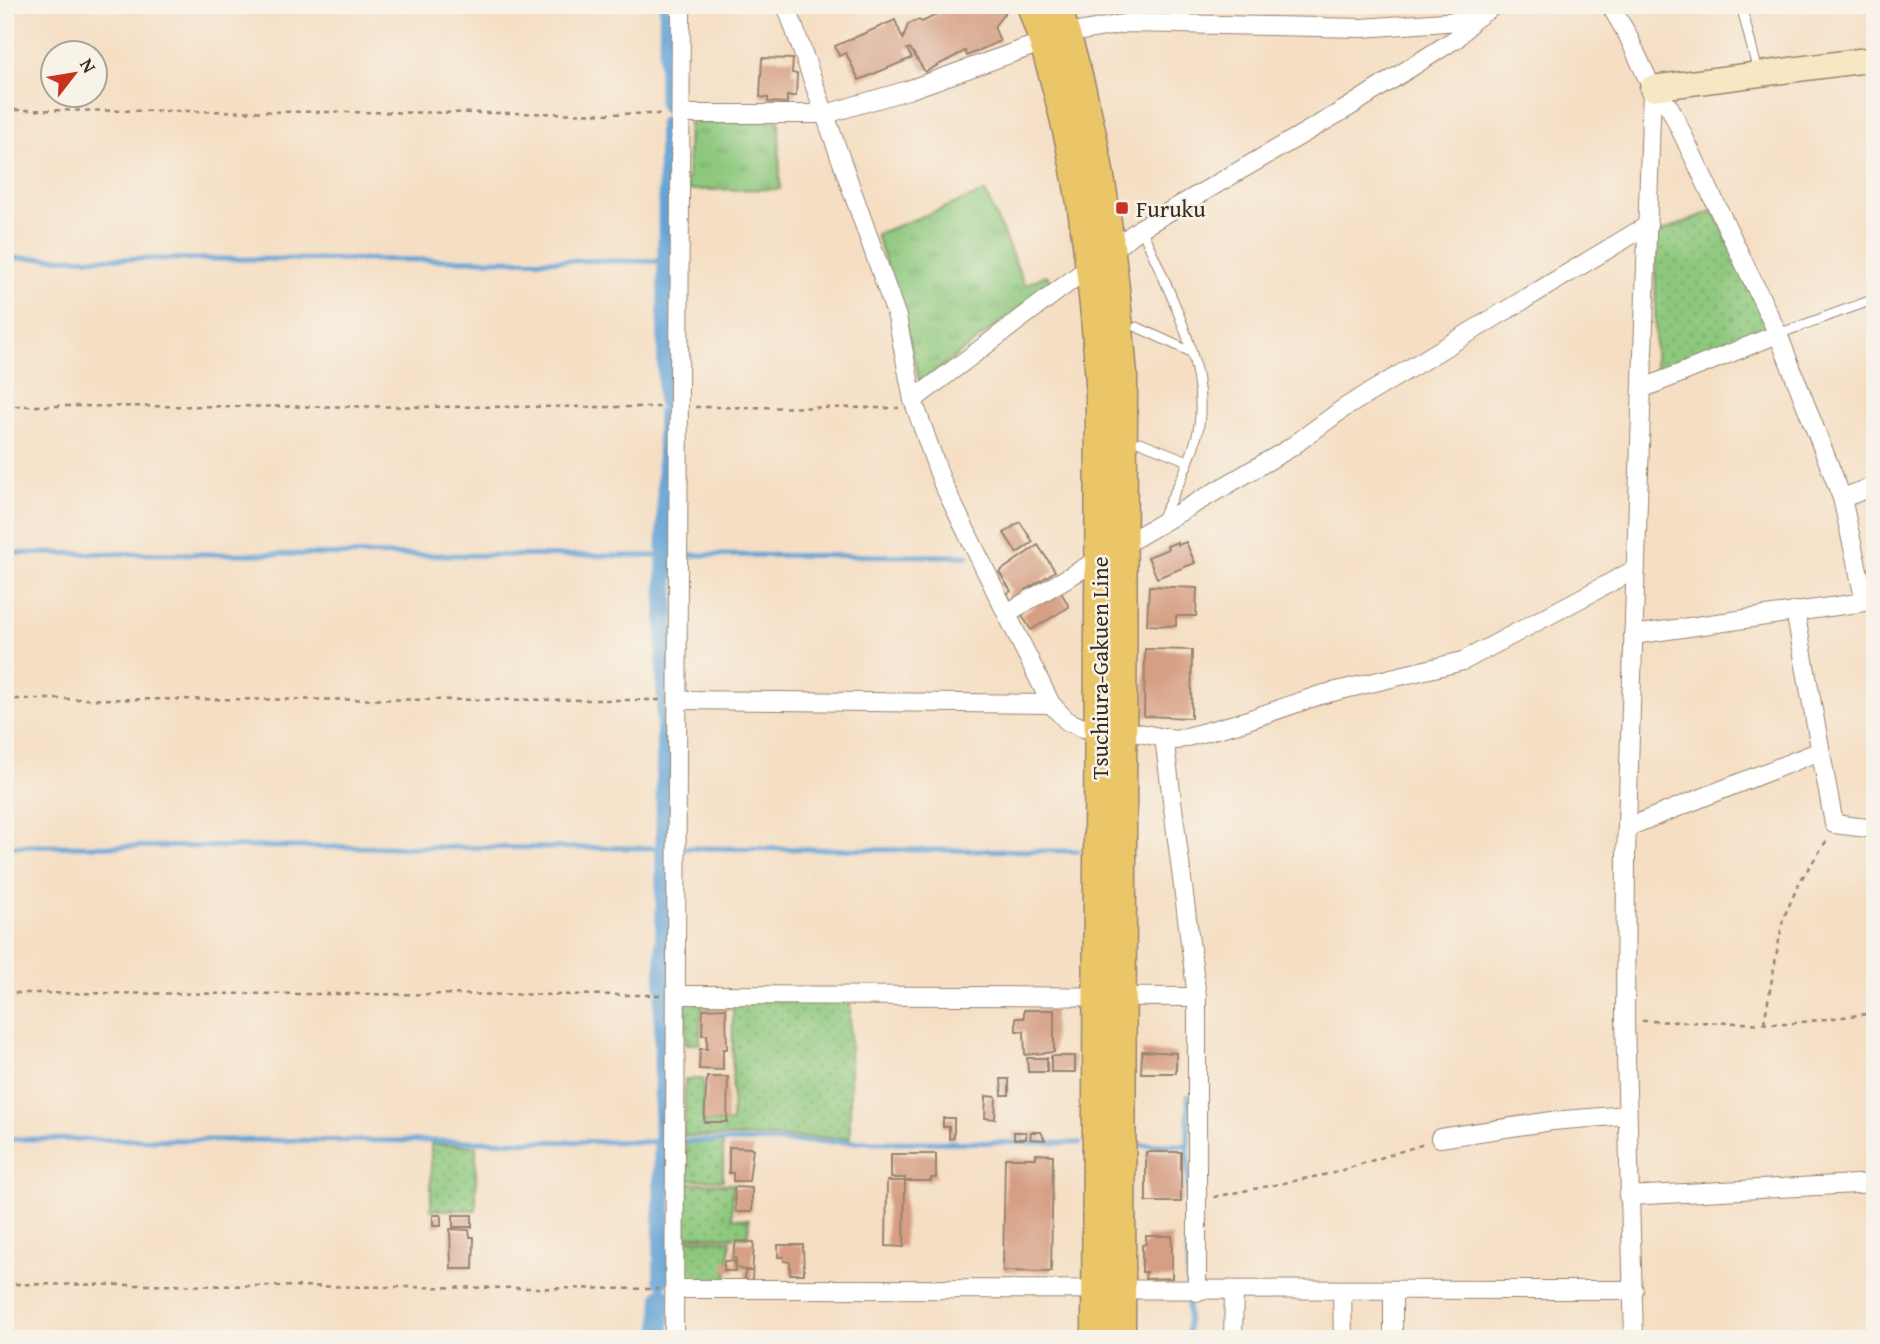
<svg xmlns="http://www.w3.org/2000/svg" width="1880" height="1344" viewBox="0 0 1880 1344" font-family="'Gentium Book Plus',serif">
<defs>
<pattern id="grass-tufts" width="24" height="20" patternUnits="userSpaceOnUse" patternTransform="scale(1.75)"><rect width="24" height="20" fill="#8dc87d"/><path d="M3 7l-1-3M5 7V3M7 7l1-3M15 17l-1-3M17 17v-4M19 17l1-3" fill="none" stroke="#74a366"/></pattern>
<pattern id="garden-dots" width="8" height="8" patternUnits="userSpaceOnUse" patternTransform="scale(1.75)"><rect width="8" height="8" fill="#8dc87d"/><path d="M2 2h.1M6 6h.1" fill="none" stroke="#74a366" stroke-width="1.8" stroke-linecap="round"/></pattern>
</defs>
<rect width="100%" height="100%" fill="#f7f3e8"/>
<filter id="ink" filterUnits="userSpaceOnUse"><feTurbulence type="fractalNoise" baseFrequency=".0143" numOctaves="2"/><feDisplacementMap in="SourceGraphic" scale="14" xChannelSelector="R" yChannelSelector="G"/><feConvolveMatrix kernelMatrix="1 2 1 2 8 2 1 2 1" color-interpolation-filters="sRGB"/></filter>
<filter id="wash" filterUnits="userSpaceOnUse"><feTurbulence type="fractalNoise" baseFrequency=".00686" numOctaves="4" result="noise"/><feDisplacementMap in="SourceGraphic" scale="28" xChannelSelector="R" yChannelSelector="G"/><feGaussianBlur stdDeviation="1.57" result="paint"/><feColorMatrix in="noise" values="0 0 0 0 0 0 0 0 0 0 0 0 0 0 0 0 0 1.4 0 .05"/><feComposite in="paint" operator="in"/></filter>
<g filter="url(#wash)">
<rect width="100%" height="100%" fill="#f5dec3"/>
<g fill="url(#grass-tufts)" stroke="#64794e" stroke-width="2">
<path d="M779 121 780 189 687 190 689 123Z"/>
<path d="M985 192 1025 285 1046 275 1053 283 920 383 903 316 876 234Z"/>
</g>
<g fill="url(#garden-dots)" stroke="#64794e" stroke-width="2">
<path d="M1714 210 1770 330 1655 375 1656 234Z"/>
<path d="M686 1000 850 1001V1138L684 1136 685 1079H703V1122H732L733 1008 701 1007 700 1044H686Z"/>
<path d="M686 1142 723 1143V1180L685 1179Z"/>
<path d="M431 1144 476 1146V1210H431Z"/>
<path d="M685 1183 733 1184 732 1218 749 1219 748 1237 684 1236Z"/>
<path d="M683 1239 731 1240 727 1283 682 1282Z"/>
</g>
<g fill="none" stroke-linecap="round" stroke-linejoin="round">
<g stroke="#64a3d6" stroke-width="5">
<path d="M5 258 667 261"/>
<path d="M5 553 666 556"/>
<path d="M687 555 968 556"/>
<path d="M5 846 665 848"/>
<path d="M686 848 1078 851"/>
<path d="M5 1139 664 1142"/>
<path d="M684 1141 1080 1143"/>
<path d="M1140 1145H1187"/>
<path d="M1188 1285V1096"/>
<path d="M1188 1298V1339"/>
</g>
<g stroke="#64a3d6" stroke-width="18">
<path d="M667 103 668 5"/>
<path d="M666 402 667 125"/>
<path d="M665 694 666 414"/>
<path d="M664 988 665 708"/>
<path d="M662 1279 663 999"/>
<path d="M661 1339 662 1296"/>
</g>
</g>
<g id="blocks">
<g fill="#d69f84">
<path d="M941 5H1002L1005 12 994 27 1000 41 967 56 965 51 925 72 910 48 907 49 912 58 859 80 846 53 839 56 835 46 895 20 903 39 908 24 918 20 922 22 947 10Z"/>
<path d="M1136 5H1173L1172 10 1136 12Z"/>
<path d="M762 58 793 59 792 73 797 74 796 96H787V103L768 102V98L760 97Z"/>
<path d="M1020 522 1033 542 1017 553 1004 533Z"/>
<path d="M1177 542 1178 545 1186 542 1195 563 1157 578 1148 557 1168 549 1167 546Z"/>
<path d="M1038 545 1055 571 1026 590 1027 594 1013 604 1007 594 1011 591 999 572Z"/>
<path d="M1149 586 1197 588 1196 616H1176V626L1147 625Z"/>
<path d="M1060 590 1069 607 1031 630 1021 614Z"/>
<path d="M1145 649 1192 650 1191 718 1144 716Z"/>
<path d="M726 1008 727 1049H723V1070L699 1069 700 1049H707V1035H702L703 1009Z"/>
<path d="M1024 1010H1054V1052L1025 1055 1024 1031H1016V1018H1024Z"/>
<path d="M1142 1051 1176 1053V1073H1141Z"/>
<rect x="1051" y="1056" width="24" height="16"/>
<path d="M1027 1058H1047V1072H1028Z"/>
<path d="M707 1077H728L727 1122H704Z"/>
<path d="M1001 1079H1009V1095H1002Z"/>
<path d="M986 1096 996 1097 995 1119 985 1118Z"/>
<path d="M943 1118H954V1138L949 1139V1127H943Z"/>
<rect x="1014" y="1132" width="12" height="7"/>
<path d="M1031 1132H1041L1045 1140 1030 1139Z"/>
<path d="M729 1147 753 1148 749 1181H733V1173H729Z"/>
<rect x="1146" y="1152" width="35" height="50"/>
<path d="M891 1154H936V1178H931V1181H905L904 1247 886 1246 887 1181H905V1178H891Z"/>
<path d="M1036 1154 1053 1155 1051 1272 1003 1271 1005 1158H1036Z"/>
<path d="M734 1187 752 1188V1212H736Z"/>
<rect x="433" y="1215" width="8" height="11"/>
<rect x="453" y="1215" width="19" height="12"/>
<path d="M450 1229 469 1230 470 1237H474L473 1269H451Z"/>
<path d="M1146 1236H1172V1278L1145 1279 1146 1272H1142V1245L1146 1244Z"/>
<path d="M736 1241 754 1242 752 1280H745V1271H752L740 1269 736 1266V1258H733Z"/>
<path d="M778 1245H803L804 1274H790V1262L784 1261V1257H778Z"/>
<path d="M724 1261H734L735 1271H724Z"/>
</g>
</g>
</g>
<g filter="url(#ink)">
<use href="#blocks" fill-opacity="0" stroke="#988470" stroke-width="2"/>
<g fill="none" stroke-linecap="round" stroke-linejoin="round">
<defs>
<g id="lane">
<path d="M1741 5 1758 72"/>
<path d="M1141 228C1166 285 1213 371 1197 435 1190 464 1175 492 1161 519"/>
<path d="M1137 327 1191 352"/>
<path d="M1778 334 1875 299"/>
<path d="M1140 442 1188 461"/>
</g>
<g id="street">
<path d="M786 5 897 317 913 400 942 482 1051 704 1067 721 1083 728 1123 730 1176 740 1242 722 1320 695 1463 661 1634 570"/>
<path d="M1610 5 1627 34 1652 88 1626 855 1625 1020 1634 1339"/>
<path d="M681 114H826L908 90 1066 34 1128 23 1362 28 1473 20"/>
<path d="M1644 388 1778 334"/>
<path d="M913 400 1141 228 1349 107 1457 38 1473 20 1495 5"/>
<path d="M1842 498 1875 486"/>
<path d="M1795 611 1834 824 1875 829"/>
<path d="M1007 613 1290 448 1344 408 1648 225"/>
<path d="M1633 635 1865 602 1842 498 1778 334 1670 108 1652 88"/>
<path d="M678 700 1051 704"/>
<path d="M1164 737 1197 997V1292"/>
<path d="M1628 827 1820 751"/>
<path d="M676 995 1197 997"/>
<path d="M1440 1138 1552 1121 1627 1115"/>
<path d="M1628 1196 1875 1183"/>
<path d="M675 1289 1634 1290"/>
<path d="M1342 1291 1343 1339"/>
<path d="M674 1339 681 5"/>
<path d="M1233 1339 1234 1291"/>
<path d="M1393 1339V1291"/>
</g>
<path id="secondary" d="M1652 88 1875 59"/>
<g id="primary">
<path d="M1031 5C1075 128 1092 253 1100 382L1096 1339"/>
<path d="M1056 5C1099 125 1113 250 1123 376L1121 1339"/>
</g>
</defs>
<use href="#lane" stroke="#988470" stroke-width="11"/>
<use href="#street" stroke="#988470" stroke-width="20"/>
<use href="#secondary" stroke="#988470" stroke-width="27"/>
<use href="#primary" stroke="#988470" stroke-width="31"/>
<g stroke="#988470" stroke-width="2.5" stroke-dasharray="5 5" stroke-linecap="butt">
<path d="M5 110 663 114"/>
<path d="M5 406 661 407"/>
<path d="M695 407 899 408"/>
<path d="M5 699 661 700"/>
<path d="M5 993 660 995"/>
<path d="M1642 1021 1786 1024 1875 1013"/>
<path d="M1764 1023 1783 919 1800 881 1827 840"/>
<path d="M1214 1197 1333 1173 1424 1144"/>
<path d="M5 1284 658 1289"/>
</g>
<use href="#lane" stroke="#fff" stroke-width="9"/>
<use href="#street" stroke="#fff" stroke-width="18"/>
<use href="#secondary" stroke="#f7e8c3" stroke-width="24"/>
<use href="#primary" stroke="#ebc669" stroke-width="28"/>
</g>
</g>
<rect fill="#c8321e" stroke="#f7f3e8" stroke-width="2.5" x="1115" y="201" width="14" height="14" rx="3.5"/>
<g text-anchor="middle" dominant-baseline="central" stroke-width="5" stroke-linejoin="round" paint-order="stroke">
<g font-size="23" fill="#3b2a1e" stroke="#f7f3e8" text-anchor="start">
<text x="1136" y="208">Furuku</text>
</g>
<g font-size="23" fill="#3b2a1e" stroke="#f7f3e8">
<text transform="translate(1099 668) rotate(-90)">Tsuchiura-Gakuen Line</text>
</g>
</g>
<rect width="1880" height="1344" fill="none" stroke="#f7f3e8" stroke-width="28"/>
<g transform="translate(74 74) rotate(59)"><circle r="33" fill="#f7f3e8" stroke="#aca397" stroke-width="2"/>
<path d="M0-5L12 26L0 18L-12 26Z" fill="#c8321e"/>
<text y="-10" font-size="19" font-weight="bold" text-anchor="middle" fill="#3b2a1e">N</text>
</g>
</svg>
